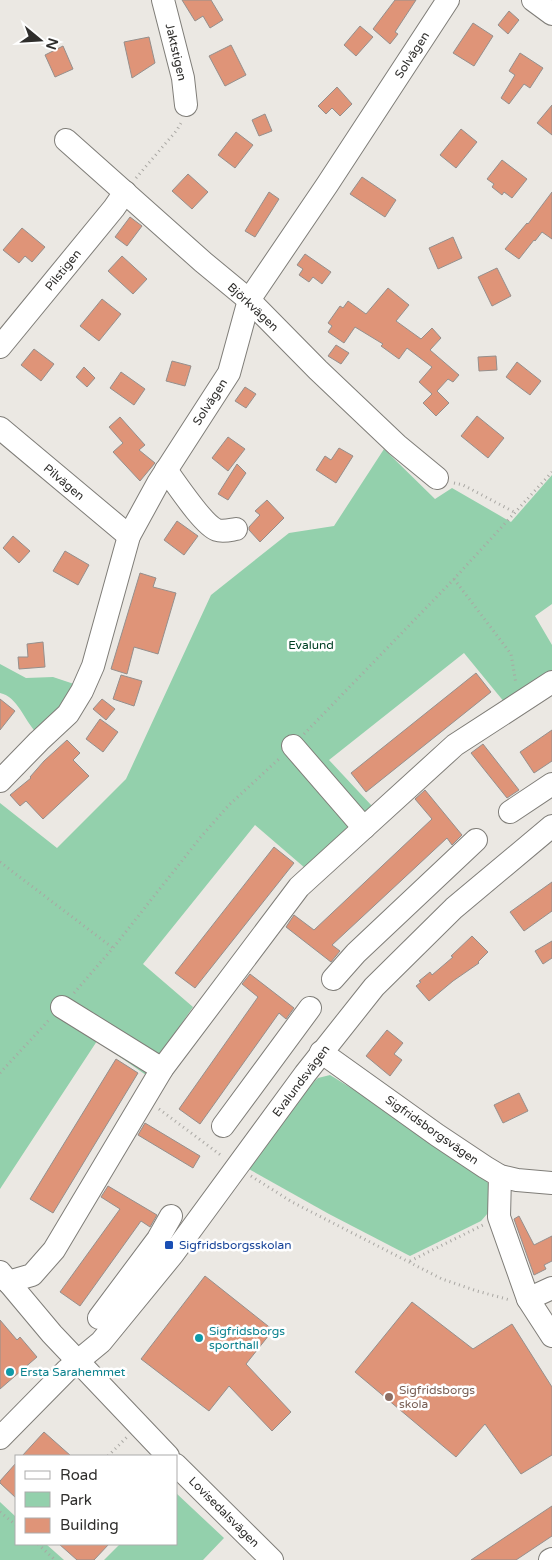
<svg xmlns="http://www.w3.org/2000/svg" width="552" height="1560" viewBox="0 0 552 1560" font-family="'Varela Round',sans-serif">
<rect width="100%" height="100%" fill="#ebe8e3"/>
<g fill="#93d0ac">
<path d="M384 449 435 499 452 488 511 522 552 475V604L535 616 552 645V674L505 703 464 653 329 760 372 806 305 868 255 825 143 964 193 1007 146 1075 97 1041 0 1189V803L57 848 126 779 211 595 289 533 334 526Z"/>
<path d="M0 664 26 678 53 677 74 684 58 712 36 732C24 720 18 697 0 693Z"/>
<path d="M330 1075 356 1091 485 1179 490 1186 488 1213 481 1221 410 1256 329 1214 247 1168 305 1090 318 1078Z"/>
<path d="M176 1493 224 1538 203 1560H104L120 1544H176Z"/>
<path d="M0 1502 16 1517V1544H46L64 1560H0Z"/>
</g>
<g fill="#df9478" stroke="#958f8c">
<path d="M182 0H211L223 20 210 28 203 16 195 21Z"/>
<path d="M395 0H416L395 32 398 34 390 44 373 29Z"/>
<path d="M509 11 519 20 508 34 498 25Z"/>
<path d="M473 23 493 36 474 66 453 53Z"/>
<path d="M360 26 373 37 356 56 344 45Z"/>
<path d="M149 37 155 63 132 78 124 42Z"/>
<path d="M231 45 246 75 225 86 209 56Z"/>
<path d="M63 46 73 69 55 77 45 55Z"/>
<path d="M520 53 543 68 530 88 524 84 509 104 501 98 515 75 509 71Z"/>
<path d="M337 87 352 104 340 116 332 108 326 114 318 106Z"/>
<path d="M552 105V135L537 123Z"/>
<path d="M265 114 272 131 259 136 252 120Z"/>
<path d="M461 129 477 142 456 168 440 155Z"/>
<path d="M236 132 253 145 235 168 218 155Z"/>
<path d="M502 160 527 179 512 198 504 192 502 195 492 187 494 184 487 179Z"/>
<path d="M188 174 208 192 192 209 172 191Z"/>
<path d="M362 177 396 200 385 217 350 194Z"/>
<path d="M269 192 279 199 255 237 245 231Z"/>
<path d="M552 192V239L542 232 535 241 534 240 519 259 505 249 527 223 528 224Z"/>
<path d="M130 217 142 226 127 246 115 237Z"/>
<path d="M22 228 45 247 32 262 25 256 19 263 3 250Z"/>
<path d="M453 237 462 258 438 269 429 248Z"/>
<path d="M305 254 331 272 322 284 313 277 309 282 299 275 303 269 297 265Z"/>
<path d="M122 256 147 279 133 294 108 271Z"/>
<path d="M497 268 511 296 492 306 478 277Z"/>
<path d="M388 288 409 305 396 321 421 339 432 328 441 338 430 350 459 375 453 382 448 379 437 391 449 403 436 416 423 403 432 394 419 382 432 367 407 348 399 359 381 346 383 344 355 327 344 343 328 332 332 326 328 323 340 306 343 308 348 301 366 314Z"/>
<path d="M102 299 121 314 99 341 80 326Z"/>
<path d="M336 345 349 353 341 364 328 356Z"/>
<path d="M34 349 54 364 41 381 21 365Z"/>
<path d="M496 356 497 370 479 371 478 357Z"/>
<path d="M172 361 191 366 185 386 166 381Z"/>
<path d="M517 362 541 381 530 395 506 377Z"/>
<path d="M84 367 95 378 87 387 76 377Z"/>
<path d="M121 372 145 389 134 405 110 388Z"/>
<path d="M245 387 256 394 246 408 235 401Z"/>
<path d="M477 416 504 438 488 458 461 436Z"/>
<path d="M120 417 145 445 139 450 155 463 140 481 113 452 123 443 109 427Z"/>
<path d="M228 437 245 449 228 471 212 458Z"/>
<path d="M339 448 353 456 336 483 316 470 325 456 331 460Z"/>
<path d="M237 464 246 473 228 500 218 494Z"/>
<path d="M267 500 284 518 260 542 249 530V527L260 515 255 511Z"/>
<path d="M177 521 198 536 184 555 164 540Z"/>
<path d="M13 536 30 551 19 563 3 548Z"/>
<path d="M65 551 89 565 78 585 53 571Z"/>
<path d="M140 573 156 578 153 587 176 593 158 654 134 647 127 674 111 669Z"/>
<path d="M43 642 45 667 19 669 18 657H28L27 644Z"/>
<path d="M476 673 491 692 366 792 351 773Z"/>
<path d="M121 675 142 681 134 706 113 699Z"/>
<path d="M0 699 15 711 0 730Z"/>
<path d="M102 699 115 709 106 720 93 709Z"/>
<path d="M100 719 118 732 103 752 86 739Z"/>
<path d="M552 730V761L534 773 520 752Z"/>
<path d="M67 740 80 753 73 760 89 776 43 819 26 801 20 806 10 795 31 778 30 777 44 761Z"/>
<path d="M483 744 519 790 507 798 471 753Z"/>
<path d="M425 790 462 835 452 845 447 838 332 945 340 951 331 962 286 927 294 915 314 930 432 819 415 799Z"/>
<path d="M274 847 294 863 195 988 175 973Z"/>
<path d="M552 882V911L524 931 510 912Z"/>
<path d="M472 936 488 952 478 962 479 963 453 981 429 1001 416 986 421 982 419 981 430 972 432 975 453 957 451 956Z"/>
<path d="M552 941V958L543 964 535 951Z"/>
<path d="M250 974 294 1008 286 1019 279 1013 200 1124 179 1109 258 997 242 984Z"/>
<path d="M387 1030 403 1043 394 1054 402 1060 390 1076 366 1056Z"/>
<path d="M116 1059 138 1073 53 1213 30 1199Z"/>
<path d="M519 1093 528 1111 503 1123 494 1105Z"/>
<path d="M145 1123 200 1156 193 1168 138 1135Z"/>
<path d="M108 1186 157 1215 150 1227 141 1221 80 1306 60 1292 120 1209 101 1197Z"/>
<path d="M519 1216 534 1245 552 1236V1261L544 1265 546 1269 534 1275 514 1219Z"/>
<path d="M205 1276 273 1330 246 1364 291 1412 272 1431 229 1386 209 1411 141 1359Z"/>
<path d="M412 1302 473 1349 512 1324 552 1387V1455L521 1474 485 1424 456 1457 355 1372Z"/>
<path d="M0 1320 17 1340 20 1337 37 1357 0 1389Z"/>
<path d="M44 1432 71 1456H22Z"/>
<path d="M16 1463V1498L0 1483V1481Z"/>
<path d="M552 1506V1536L516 1560H471Z"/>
<path d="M59 1544H109L94 1560H77Z"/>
</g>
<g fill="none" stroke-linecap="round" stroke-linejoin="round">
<defs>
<g id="minor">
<path d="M163 0 183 78 186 105"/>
<path d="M533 0 552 14"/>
<path d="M66 140 203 262 249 300 318 370 397 445 437 478"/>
<path d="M0 347 114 208 125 192"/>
<path d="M0 428 129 536"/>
<path d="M166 470C176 483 203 525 217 530 223 532 230 530 236 529"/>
<path d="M293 746 364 828"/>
<path d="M0 781 39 741 68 714 82 691 93 666 129 536 158 483 229 373 249 300 327 185 448 0"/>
<path d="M510 812 552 784"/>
<path d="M333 979 356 953 476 840"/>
<path d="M62 1007 162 1069"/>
<path d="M321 1052 437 1135 485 1167 500 1176 517 1180 552 1183"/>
<path d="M223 1126 310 1008"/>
<path d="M500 1176 499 1217 528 1299 552 1336"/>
<path d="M0 1272 52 1334 168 1456"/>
<path d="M8 1282 32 1275 54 1250 162 1069 299 887 455 745 552 682"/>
<path d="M528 1299 552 1288"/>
<path d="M99 1318 158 1239 171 1216"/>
<path d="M0 1438 67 1370 101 1342 173 1254 305 1074 374 987 454 908 552 826"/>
<path d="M176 1465 272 1560"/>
<path d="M550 1560 552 1559"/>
</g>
</defs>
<use href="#minor" stroke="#7f7d78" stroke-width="24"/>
<g stroke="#a9a7a3" stroke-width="3" stroke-dasharray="1 4" stroke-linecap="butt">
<path d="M136 178 177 130 181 123"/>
<path d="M454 483 463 485 516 513"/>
<path d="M454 579 511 654 516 684"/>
<path d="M304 734 454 579 552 472"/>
<path d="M0 862 113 948"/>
<path d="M74 993 113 948 200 838 229 805 280 758"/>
<path d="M0 1073 49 1020"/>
<path d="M159 1109 222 1156"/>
<path d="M251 1176 292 1202 442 1279 477 1291 510 1300"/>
<path d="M410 1261 483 1225"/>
<path d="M108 1456 127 1437"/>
<path d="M0 1512 16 1525"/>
<path d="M38 1544 55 1560"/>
</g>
<use href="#minor" stroke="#fff" stroke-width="22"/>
</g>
<rect fill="#1a4fb4" stroke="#fff" stroke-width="2" x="164" y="1240" width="10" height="10" rx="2.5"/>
<g fill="#0f9aa8" stroke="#fff" stroke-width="2">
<circle cx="199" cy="1338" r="5"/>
<circle cx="10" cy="1372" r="5"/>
</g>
<circle fill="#8d6e63" stroke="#fff" stroke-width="2" cx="389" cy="1397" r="5"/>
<g text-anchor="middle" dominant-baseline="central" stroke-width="5" stroke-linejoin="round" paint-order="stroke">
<g font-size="12" fill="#2f2e2c" stroke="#fff">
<text transform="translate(176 52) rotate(77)">Jaktstigen</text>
<text transform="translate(412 55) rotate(-57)">Solvägen</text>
<text transform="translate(63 270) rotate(-51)">Pilstigen</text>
<text transform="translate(253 307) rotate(43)">Björkvägen</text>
<text transform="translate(210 402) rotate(-57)">Solvägen</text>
<text transform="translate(64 482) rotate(40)">Pilvägen</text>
<text transform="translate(301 1081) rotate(-53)">Evalundsvägen</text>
<text transform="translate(432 1130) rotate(35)">Sigfridsborgsvägen</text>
<text transform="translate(224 1512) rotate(45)">Lovisedalsvägen</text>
</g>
<g font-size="12" fill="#004025" stroke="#fff">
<text x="311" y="645">Evalund</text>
</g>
<g font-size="12" fill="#164399" stroke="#fff" text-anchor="start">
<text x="179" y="1245">Sigfridsborgsskolan</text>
</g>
<g font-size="12" fill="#0d838f" stroke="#fff" text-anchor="start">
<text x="209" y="1331">Sigfridsborgs<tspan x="209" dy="14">sporthall</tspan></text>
<text x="20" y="1372">Ersta Sarahemmet</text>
</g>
<g font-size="12" fill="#785e54" stroke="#fff" text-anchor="start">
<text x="399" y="1390">Sigfridsborgs<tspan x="399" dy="14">skola</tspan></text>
</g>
</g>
<rect x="15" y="1455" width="162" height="90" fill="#ffffff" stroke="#acabab"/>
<rect x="25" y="1471" width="25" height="8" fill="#ffffff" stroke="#acabab"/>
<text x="60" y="1480" font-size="15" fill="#2f2e2c">Road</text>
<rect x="25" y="1492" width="25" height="15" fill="#93d0ac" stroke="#acabab"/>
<text x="60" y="1505" font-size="15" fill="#2f2e2c">Park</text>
<rect x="25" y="1518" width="25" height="15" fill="#df9478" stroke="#acabab"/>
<text x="60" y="1530" font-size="15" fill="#2f2e2c">Building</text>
<g transform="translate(40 40) rotate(108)" stroke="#ffffff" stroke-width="4" paint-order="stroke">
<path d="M0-4L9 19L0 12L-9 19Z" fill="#2f2e2c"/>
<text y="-8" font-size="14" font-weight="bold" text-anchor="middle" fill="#2f2e2c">N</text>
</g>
</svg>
